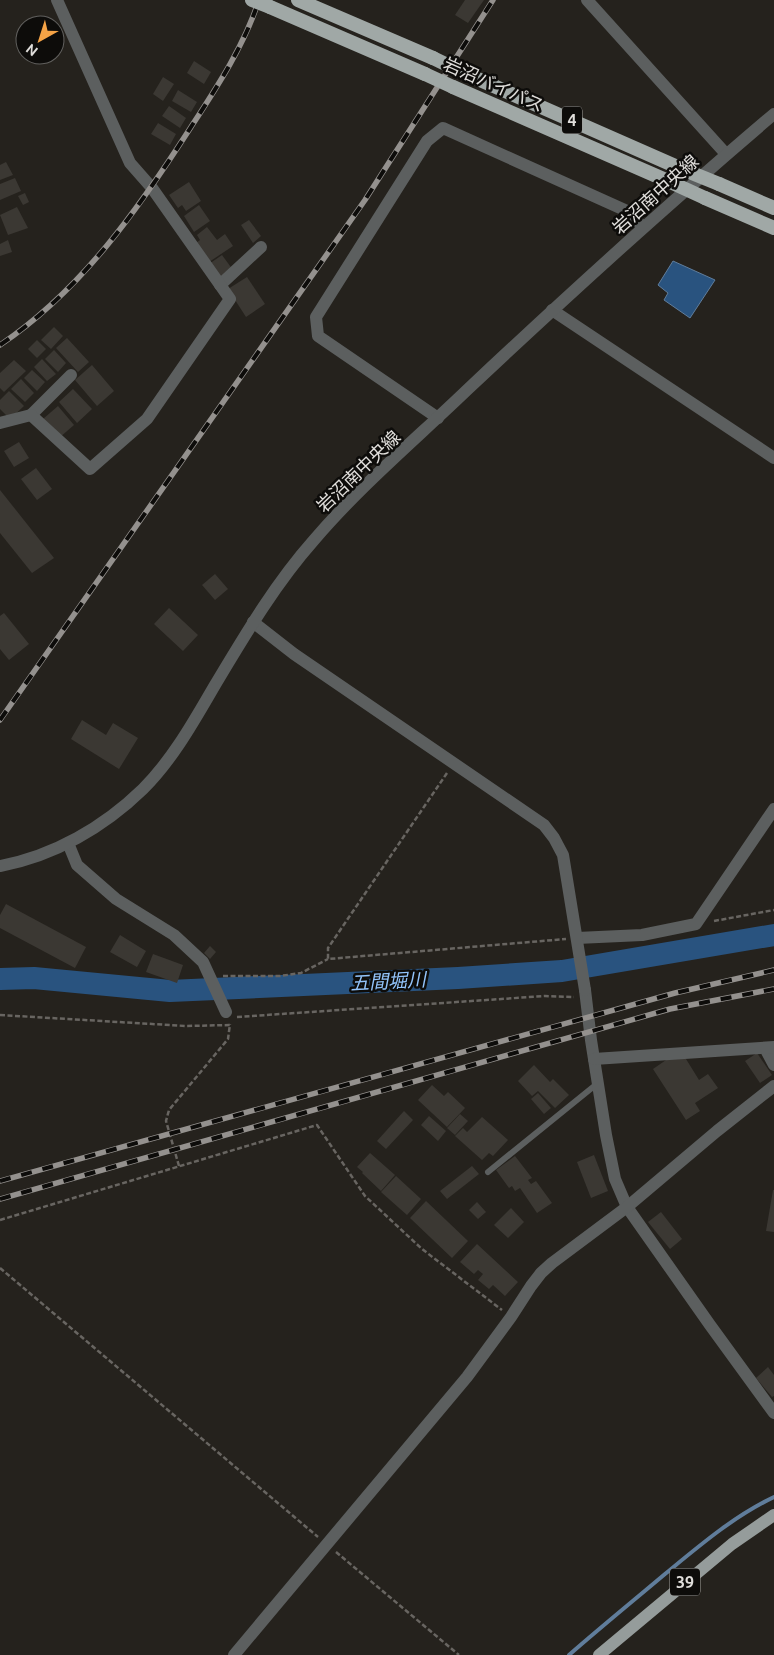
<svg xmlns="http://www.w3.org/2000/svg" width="774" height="1655" viewBox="0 0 774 1655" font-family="Ubuntu,'Noto Sans JP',sans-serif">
<rect width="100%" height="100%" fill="#25221d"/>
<path fill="#29537f" stroke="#607d9b" d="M673 261 715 280 690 318 664 300 668 293 658 285Z"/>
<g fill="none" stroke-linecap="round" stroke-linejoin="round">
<path stroke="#607d9b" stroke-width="4" d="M569 1655C601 1627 633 1601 665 1574 699 1546 734 1516 774 1497"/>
<path stroke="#29537f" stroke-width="22" d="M0 979 34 978 170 991 458 978 562 971 774 935"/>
</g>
<g fill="#3b3833">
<path d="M465 0H484L468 23 455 15Z"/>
<path d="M194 61 211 72 204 84 187 73Z"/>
<path d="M163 77 174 84 163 101 153 94Z"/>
<path d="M178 90 197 102 191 112 172 101Z"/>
<path d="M169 106 186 118 180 128 162 116Z"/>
<path d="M158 123 176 134 170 145 151 134Z"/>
<path d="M6 162 13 175 0 180V165Z"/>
<path d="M15 178 21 191 0 200V184Z"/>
<path d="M189 182 201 201 186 211 182 205 178 208 169 195Z"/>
<path d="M25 193 29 202 23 205 18 196Z"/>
<path d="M199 205 210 221 194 232 184 216Z"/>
<path d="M17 207 28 228 8 235 0 215Z"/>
<path d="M249 220 261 236 253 243 241 225Z"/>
<path d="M207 227 217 240 225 234 233 246 209 262 196 243 200 240 197 235Z"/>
<path d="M8 240 12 252 0 256V244Z"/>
<path d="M222 255 233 270 220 279 209 264Z"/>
<path d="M247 277 265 304 246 317 228 289Z"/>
<path d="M54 327 63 336 51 349 41 340Z"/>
<path d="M67 338 89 362 78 372 56 348Z"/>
<path d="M37 340 46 349 37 358 28 349Z"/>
<path d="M54 350 66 363 58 372 45 359Z"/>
<path d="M42 359 56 374 47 381 34 367Z"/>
<path d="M14 360 26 371 4 392 0 388V373Z"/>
<path d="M92 365 114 391 97 406 75 380Z"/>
<path d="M32 370 45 382 37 391 24 378Z"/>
<path d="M21 379 34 393 25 402 11 389Z"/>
<path d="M73 389 92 409 77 423 59 402Z"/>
<path d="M9 391 24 406 10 419 0 409V400Z"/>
<path d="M58 406 74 425 59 438 43 419Z"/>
<path d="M19 442 29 458 14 467 4 451Z"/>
<path d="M36 468 52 489 37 500 21 479Z"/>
<path d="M0 490 54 558 32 573 0 533Z"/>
<path d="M215 574 228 589 215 600 202 585Z"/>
<path d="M169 608 198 635 183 651 154 624Z"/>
<path d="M4 613 29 644 9 660 0 649V616Z"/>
<path d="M82 720 106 735 113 723 138 738 119 769 71 739Z"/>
<path d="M6 904 86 947 75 968 0 928V915Z"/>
<path d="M120 935 146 951 137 967 110 952Z"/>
<path d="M210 946 216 952 210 959 204 953Z"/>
<path d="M153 954 183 965 177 983 146 972Z"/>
<path d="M757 1053 772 1075 760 1083 745 1061Z"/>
<path d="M669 1058 686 1059 699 1080 708 1074 718 1088 695 1103 700 1111 686 1120 653 1069Z"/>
<path d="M534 1065 550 1082 553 1079 569 1095 555 1108 538 1091 532 1096 518 1081Z"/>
<path d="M432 1085 444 1096 448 1092 465 1108 447 1127 418 1100Z"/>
<path d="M538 1093 551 1108 544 1114 531 1099Z"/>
<path d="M404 1111 413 1120 386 1149 377 1141Z"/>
<path d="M460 1114 468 1121 455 1135 447 1128Z"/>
<path d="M429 1116 446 1131 438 1141 421 1125Z"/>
<path d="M482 1117 508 1140 493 1156 489 1153 482 1160 455 1136 463 1128 467 1132Z"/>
<path d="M370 1153 395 1175 381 1191 362 1173 363 1172 357 1167Z"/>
<path d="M594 1155 608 1191 591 1198 577 1162Z"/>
<path d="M515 1156 532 1178 528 1180 531 1184 536 1181 552 1203 537 1213 520 1188 515 1191 512 1186 509 1188 496 1170Z"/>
<path d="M472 1166 479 1174 447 1199 440 1191Z"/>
<path d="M396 1176 421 1199 407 1215 381 1192Z"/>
<path d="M773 1190H774V1232L766 1231Z"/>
<path d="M426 1201 468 1241 452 1258 410 1218Z"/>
<path d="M477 1202 486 1212 478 1219 469 1210Z"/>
<path d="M511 1208 524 1222 508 1238 494 1225Z"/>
<path d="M661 1212 682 1239 670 1249 648 1222Z"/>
<path d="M477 1244 518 1282 505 1296 493 1285 489 1289 478 1280 483 1274 478 1270 474 1274 460 1262Z"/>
<path d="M768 1367 774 1375V1396L772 1397 756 1378Z"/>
</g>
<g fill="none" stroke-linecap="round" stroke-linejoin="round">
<g stroke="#686561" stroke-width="2.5" stroke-dasharray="5 2.5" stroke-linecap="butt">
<path d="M447 773 328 948V959L566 939"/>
<path d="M714 921 774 910"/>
<path d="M223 976H280L301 973 328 959"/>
<path d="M0 1015 186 1026 231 1025"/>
<path d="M237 1017 545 996 574 997"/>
<path d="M179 1166 166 1121 169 1110 228 1039 230 1024"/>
<path d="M0 1220 317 1125 365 1196 422 1249 502 1310"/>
<path d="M0 1268 318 1537"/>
<path d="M336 1552 459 1655"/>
</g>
<path stroke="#5c5f5f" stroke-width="6" d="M488 1172 598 1083"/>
<g stroke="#5c5f5f" stroke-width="12">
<path d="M587 0 726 154"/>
<path d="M220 285 261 247"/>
<path d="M552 310 774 458"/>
<path d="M31 415 71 375"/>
<path d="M438 418 318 336 316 317 427 141 443 128 627 211 643 227"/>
<path d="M0 423 31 415 90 469 147 419 230 299 152 188 130 163 57 0"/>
<path d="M68 843 77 865 116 899 174 935 203 962 226 1012"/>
<path d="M577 938 642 935 696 924 774 809"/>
<path d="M585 990 591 1040 606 1135 615 1179 627 1207 710 1325 774 1413"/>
<path d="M765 1048 774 1065"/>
<path d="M594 1059 774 1047"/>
<path d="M234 1655 467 1377 511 1317 531 1286 541 1273 552 1263 627 1207 717 1131 774 1086"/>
</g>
<g stroke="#5c5f5f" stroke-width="12">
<path d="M253 622 294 654 544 825 554 838 563 855 585 990"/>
<path d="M0 866C54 856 104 827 143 789 173 759 194 721 215 685 245 635 275 584 314 540 360 486 416 439 467 390 567 296 669 203 774 114"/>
</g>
<path stroke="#959c9b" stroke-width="12" d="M599 1655 732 1544 774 1515"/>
<g stroke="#a0a8a6" stroke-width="14">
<path d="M298 0 433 58"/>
<path d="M270 7 425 74"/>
<path d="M462 72 682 169"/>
<path d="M453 87 668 181"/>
<path d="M719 184 774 208"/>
<path d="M705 198 774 228"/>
</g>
<defs>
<g id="rail">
<path d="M0 345C82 290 139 208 191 127 217 87 244 46 259 0"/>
<path d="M0 720 365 200 493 0"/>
<path d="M0 1181 675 993 774 970"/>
<path d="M0 1199 670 1009 774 989"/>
</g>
</defs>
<use href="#rail" stroke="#94918e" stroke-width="5.5"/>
<use href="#rail" stroke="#0d0c0a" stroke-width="4" stroke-dasharray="11" stroke-linecap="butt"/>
<g stroke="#a0a8a6" stroke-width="14">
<path d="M252 0 270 7"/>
<path d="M433 58 462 72"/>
<path d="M425 74 453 87"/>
<path d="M682 169 719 184"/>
<path d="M668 181 705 198"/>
</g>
</g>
<g text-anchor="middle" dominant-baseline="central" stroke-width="5" stroke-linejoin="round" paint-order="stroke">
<g fill="#0d0c0a" stroke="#a19f9c" stroke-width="1">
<rect x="562" y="106.5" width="20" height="27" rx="4"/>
<rect x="670" y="1568.5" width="30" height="27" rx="4"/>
</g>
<g font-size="16" font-weight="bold" fill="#e0dedb">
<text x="572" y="120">4</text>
<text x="685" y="1582">39</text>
</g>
<g font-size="18" fill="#e0dedb" stroke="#0d0c0a">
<text transform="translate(494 84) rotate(24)">岩沼バイパス</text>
<text transform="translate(655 194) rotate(-42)">岩沼南中央線</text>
<text transform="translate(358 471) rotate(-44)">岩沼南中央線</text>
</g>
<g font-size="19" font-style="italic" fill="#92c3fa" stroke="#0d0c0a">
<text transform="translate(388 981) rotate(-3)">五間堀川</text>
</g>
</g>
<g transform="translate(40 40) rotate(219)"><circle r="24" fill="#0d0c0a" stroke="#61605e"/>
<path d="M0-4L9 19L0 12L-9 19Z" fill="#f5a346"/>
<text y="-8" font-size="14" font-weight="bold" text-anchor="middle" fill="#e0dedb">N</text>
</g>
</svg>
